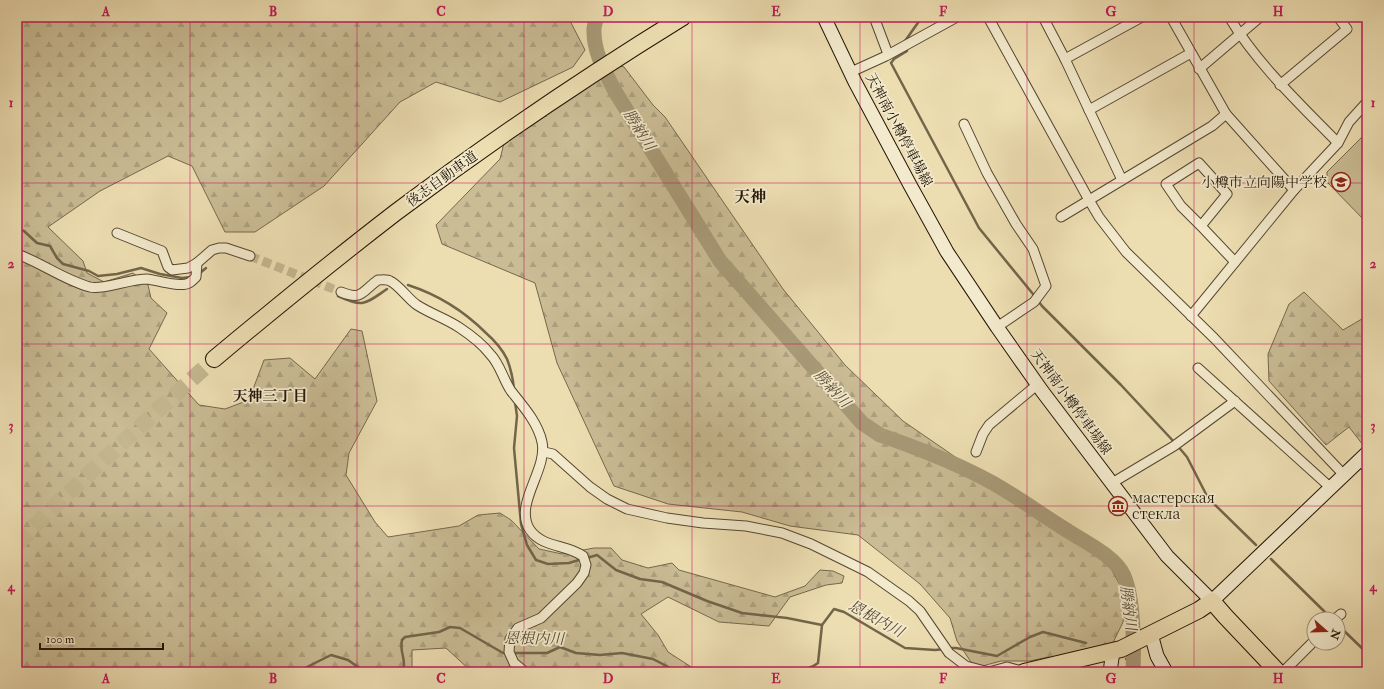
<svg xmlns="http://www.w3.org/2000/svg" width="1384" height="689" viewBox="0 0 1384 689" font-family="'IM FELL Double Pica','Noto Serif JP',serif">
<defs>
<pattern id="forest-firs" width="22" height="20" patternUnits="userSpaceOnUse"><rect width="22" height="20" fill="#cabc95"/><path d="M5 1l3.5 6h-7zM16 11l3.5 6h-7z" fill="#ada17f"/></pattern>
</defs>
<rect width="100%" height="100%" fill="#eddeb2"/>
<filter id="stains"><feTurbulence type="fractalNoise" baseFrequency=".005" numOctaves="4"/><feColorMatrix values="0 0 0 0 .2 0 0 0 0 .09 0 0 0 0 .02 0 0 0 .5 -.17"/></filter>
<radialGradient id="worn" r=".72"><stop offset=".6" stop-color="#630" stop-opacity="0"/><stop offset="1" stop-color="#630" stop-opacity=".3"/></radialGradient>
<g fill="url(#forest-firs)" stroke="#76684d">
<path d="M17 17H568L585 50 573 67 500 102 436 82 400 102 324 186 255 232H225L192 166 168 156 100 191 48 227 83 261 87 273 104 282 133 273 148 285 151 298 167 313 149 349 199 405 225 409 249 400 264 360 290 358 315 379 351 329 362 331 377 401 349 453 346 475 375 522 388 537 459 526 478 515 500 513 511 520 539 549 562 554 594 548H611L622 560 648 568 672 563 679 570 775 597 805 586 820 570 833 571 844 576 842 583 826 585 790 597 769 626 719 622 668 597 641 614 658 635 668 652 696 670V672H472L446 648 412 650V672H17Z"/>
<path d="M614 64 624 67 653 105 665 117 783 289 845 365 903 421 1041 516 1061 528 1109 565 1126 596 1123 622 1108 653 1089 665 1048 657 1030 661H1001L975 668 957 641 950 618 920 584 858 535 790 526 742 512 668 504 614 486 557 363 535 283 442 244 436 225 500 159 505 139Z"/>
<path d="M1304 292 1343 330 1367 316V441L1363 445 1349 427 1326 445 1269 381 1268 354 1289 304Z"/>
</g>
<path fill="#cabc95" stroke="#76684d" d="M1367 132V223L1327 182V172Z"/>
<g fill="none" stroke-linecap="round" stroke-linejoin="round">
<g stroke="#726549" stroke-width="2.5">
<path d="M905 41 922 17"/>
<path d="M907 51 894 59 891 63 979 228 1033 294 1042 306 1121 385 1176 444 1187 457 1208 498 1256 545"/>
<path d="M17 229 24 231 37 243 50 246 57 258 63 264 89 271 98 276 117 274 141 268 160 274 182 278 191 277"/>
<path d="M200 273 206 268"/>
<path d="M408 285C439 295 463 310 486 333 494 340 502 349 507 359 511 369 513 379 514 389"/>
<path d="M338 296C364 308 365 304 387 289"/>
<path d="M515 402 517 416 514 448 521 524 527 545 536 560 548 564 569 563 582 559"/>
<path d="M587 558 597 555 616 570 640 579 662 582 707 601 742 613 787 618 822 625"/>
<path d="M1271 559 1332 619"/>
<path d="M1338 625 1367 653"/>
<path d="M949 648H956L997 656 1030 637 1043 632 1086 643"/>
<path d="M512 653H547L560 647 576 653 600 655 622 653 653 659 678 672"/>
<path d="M1126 659 1133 657"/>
<path d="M297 672 331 655 348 660 365 672"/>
<path d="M403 672C407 659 399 653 402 640L405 637 439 632 450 627 460 628 503 653H507"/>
<path d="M739 672C743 671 747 670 752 670 772 668 801 676 818 663L822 625 834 609 844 612 905 648 935 650 945 649"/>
</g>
<path stroke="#a89a77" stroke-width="15" d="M597 17C596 21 594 25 594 29 593 52 606 74 616 93L720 261 862 423 880 435C918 448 956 463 991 482 1018 497 1042 515 1068 531 1085 542 1115 556 1124 576 1134 599 1134 647 1133 672"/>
<path stroke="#c4b68f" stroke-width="9" stroke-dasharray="9 4.5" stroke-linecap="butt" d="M250 256 341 292"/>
<path stroke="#c4b68f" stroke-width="16" stroke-dasharray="16 8" stroke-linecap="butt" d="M17 544C80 479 148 420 214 359"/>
<defs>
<g id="street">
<path d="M874 17 888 54"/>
<path d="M988 17 1089 200 1099 217 1126 252 1214 338 1344 475"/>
<path d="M1043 17 1065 59 1122 180"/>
<path d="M1171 17 1226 114 1294 190"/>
<path d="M1229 17C1258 65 1299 103 1338 143"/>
<path d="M1065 59 1142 17"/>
<path d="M1199 69 1260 17"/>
<path d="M851 72 886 56 957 17"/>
<path d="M1280 85 1347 29 1338 17"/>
<path d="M1089 110 1191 53"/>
<path d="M964 124 987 173 1016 224 1033 249 1046 286 1034 302 997 327"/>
<path d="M1061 217 1212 126 1226 114"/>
<path d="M1201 226 1227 194 1199 163 1166 184 1181 206 1201 226 1235 262"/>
<path d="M117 233 162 251 168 267 172 270 188 268 197 263 212 250 219 248H226L250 256"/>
<path d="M17 254C42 263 64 280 90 287 103 290 130 279 147 279 157 280 180 288 189 283 191 282 194 279 196 277L197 263"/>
<path d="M341 292C363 301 362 291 378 280 382 280 387 279 390 281 398 284 409 300 417 305 431 314 447 319 460 328 469 334 483 345 490 354 500 364 503 379 511 391 523 406 538 423 542 442 548 470 513 504 530 530 543 548 566 544 583 556L586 565 584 573 577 583 541 618 518 628 510 639 509 652 514 663 525 672"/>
<path d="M1191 316 1294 190 1338 143 1349 122 1367 102"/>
<path d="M1198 368 1331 488"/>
<path d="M544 452 553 454 590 487 607 499 627 509 667 518 703 523 746 526 782 533 811 544 868 572 909 601 920 611 949 653 966 666 989 672 1007 667 1025 672"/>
<path d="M976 452 983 434 989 425 1038 384"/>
<path d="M1360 460 1367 468"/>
<path d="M1112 483 1174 446 1235 401"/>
<path d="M1335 619 1341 614"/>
<path d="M1283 672 1314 641"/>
</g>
<g id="secondary">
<path d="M824 17 855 82 910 185 947 252 997 327 1042 391 1167 556 1212 601 1367 453"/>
<path d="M1151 634 1157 656 1166 672"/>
<path d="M1110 672 1113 651"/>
</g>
<g id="highway">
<path d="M214 359C274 309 334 260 395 213 488 143 584 78 683 17"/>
<path d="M1024 672 1121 649 1199 610 1212 601 1225 616 1278 672"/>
</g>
</defs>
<use href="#street" stroke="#554730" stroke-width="11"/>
<use href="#secondary" stroke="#221505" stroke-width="15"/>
<use href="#highway" stroke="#221505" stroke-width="18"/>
<use href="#street" stroke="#f3eacd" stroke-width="9"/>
<use href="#secondary" stroke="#f3eacd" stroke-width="13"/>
<use href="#highway" stroke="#eddeb2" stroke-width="16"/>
</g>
<path fill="none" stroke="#c2185b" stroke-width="1" stroke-opacity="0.55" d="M190 17V672M357 17V672M524 17V672M692 17V672M860 17V672M1027 17V672M1194 17V672M17 183H1367M17 344H1367M17 506H1367"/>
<defs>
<symbol id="school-ring" viewBox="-11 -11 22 22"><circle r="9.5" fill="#f3eacd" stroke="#8f2418" stroke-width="1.5"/><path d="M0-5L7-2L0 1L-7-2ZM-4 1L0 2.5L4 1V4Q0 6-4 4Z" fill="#8f2418"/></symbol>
<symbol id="museum-ring" viewBox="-11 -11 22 22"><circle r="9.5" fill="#f3eacd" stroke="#8f2418" stroke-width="1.5"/><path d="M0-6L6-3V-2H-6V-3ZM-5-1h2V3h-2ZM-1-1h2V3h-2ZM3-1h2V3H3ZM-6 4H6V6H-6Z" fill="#8f2418"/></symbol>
</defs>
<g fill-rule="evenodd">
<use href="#school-ring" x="1330" y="171" width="22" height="22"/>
<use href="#museum-ring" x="1107" y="495" width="22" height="22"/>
</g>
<g text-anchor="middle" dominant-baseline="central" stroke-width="3.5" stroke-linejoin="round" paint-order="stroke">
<g font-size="14" fill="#221505" stroke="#f3eacd">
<text transform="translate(899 130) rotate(62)">天神南小樽停車場線</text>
<text transform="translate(442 179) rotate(-36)">後志自動車道</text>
<text transform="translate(1071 402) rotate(54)">天神南小樽停車場線</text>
</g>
<g font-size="14" fill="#221505" stroke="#f3eacd" text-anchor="end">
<text x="1327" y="182">小樽市立向陽中学校</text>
<text x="1132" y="498" text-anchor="start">мастерская<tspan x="1132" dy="16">стекла</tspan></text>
</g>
<g font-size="15" font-style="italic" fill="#584a33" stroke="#f3eacd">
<text transform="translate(639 130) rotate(58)">勝納川</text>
<text transform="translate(832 389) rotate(47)">勝納川</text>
<text transform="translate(1128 608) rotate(83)">勝納川</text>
<text transform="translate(876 619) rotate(29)">恩根内川</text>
<text transform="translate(534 639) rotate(1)">恩根内川</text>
</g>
<g font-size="15" font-weight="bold" fill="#221505" stroke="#f3eacd">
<text x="270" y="396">天神三丁目</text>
</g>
<g font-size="16" font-weight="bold" fill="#221505" stroke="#f3eacd">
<text x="750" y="197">天神</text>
</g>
</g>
<rect width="1384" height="689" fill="none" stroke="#eddeb2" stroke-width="44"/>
<g transform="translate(1326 631) rotate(110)"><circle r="19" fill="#f3eacd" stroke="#9f957d"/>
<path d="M0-3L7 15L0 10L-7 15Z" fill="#8f2418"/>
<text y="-6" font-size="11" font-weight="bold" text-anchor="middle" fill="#221505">N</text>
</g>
<path d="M40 643v6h123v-6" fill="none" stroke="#221505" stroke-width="2"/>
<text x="46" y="643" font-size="12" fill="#221505" stroke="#f3eacd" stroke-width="3" paint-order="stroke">100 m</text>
<rect x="22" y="22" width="1340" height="645" fill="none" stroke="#c2185b" stroke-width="1.5"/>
<g font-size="13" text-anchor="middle" font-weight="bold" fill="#c2185b">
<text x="106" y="16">A</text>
<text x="273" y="16">B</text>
<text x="441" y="16">C</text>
<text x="608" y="16">D</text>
<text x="776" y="16">E</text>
<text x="943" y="16">F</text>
<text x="1111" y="16">G</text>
<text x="1278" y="16">H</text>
<text x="11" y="107">1</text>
<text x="1373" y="107">1</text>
<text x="11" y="268">2</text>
<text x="1373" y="268">2</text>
<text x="11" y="430">3</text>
<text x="1373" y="430">3</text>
<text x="11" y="591">4</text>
<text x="1373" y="591">4</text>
<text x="106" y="683">A</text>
<text x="273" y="683">B</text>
<text x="441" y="683">C</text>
<text x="608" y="683">D</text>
<text x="776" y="683">E</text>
<text x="943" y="683">F</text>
<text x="1111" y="683">G</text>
<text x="1278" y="683">H</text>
</g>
<rect width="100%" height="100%" filter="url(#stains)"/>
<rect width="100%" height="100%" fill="url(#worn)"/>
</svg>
